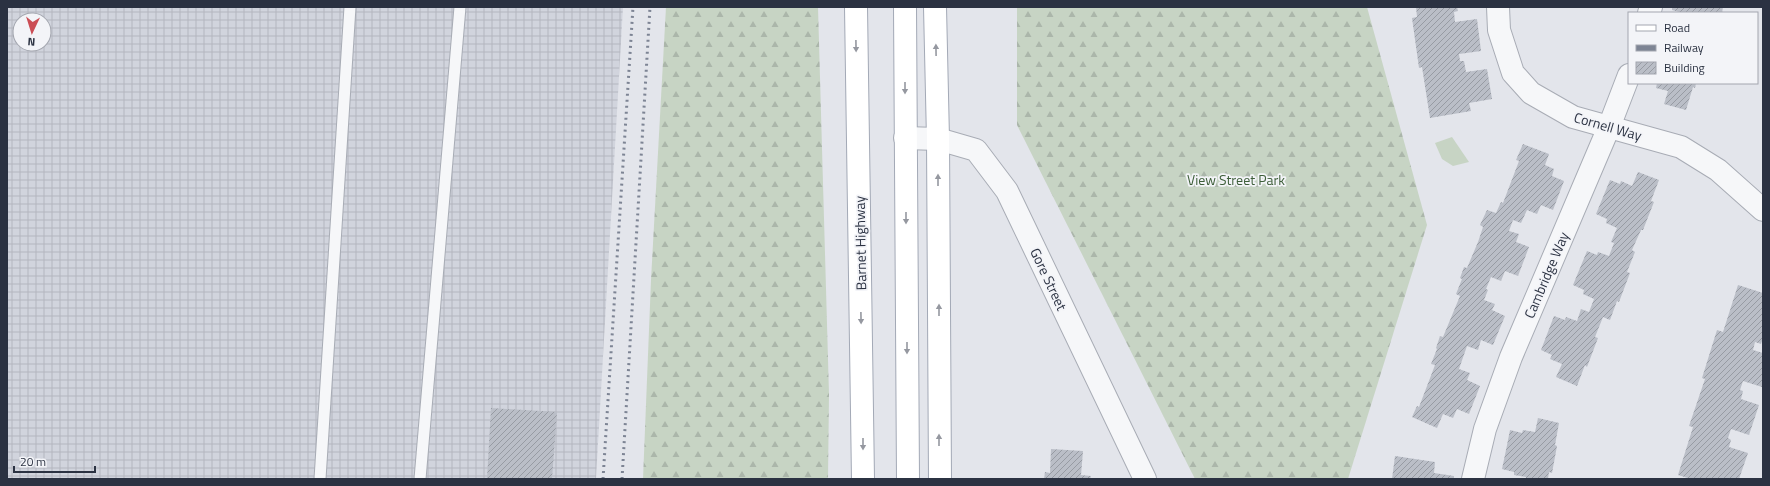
<svg xmlns="http://www.w3.org/2000/svg" width="1770" height="486" viewBox="0 0 1770 486" font-family="'Titillium Web',sans-serif">
<defs>
<pattern id="industrial-grid" width="8" height="8" patternUnits="userSpaceOnUse"><rect width="8" height="8" fill="#d1d4dd"/><path d="M0 4h8M4 0v8" fill="none" stroke="#b4b6bf"/></pattern>
<pattern id="forest-firs" width="22" height="20" patternUnits="userSpaceOnUse"><rect width="22" height="20" fill="#c7d4c4"/><path d="M5 1l3.5 6h-7zM16 11l3.5 6h-7z" fill="#abb6aa"/></pattern>
<pattern id="building-hatch" width="6" height="6" patternUnits="userSpaceOnUse"><rect width="6" height="6" fill="#babec7"/><path d="M-1 1l2-2M0 6l6-6M5 7l2-2" fill="none" stroke="#979ba3"/></pattern>
</defs>
<rect width="100%" height="100%" fill="#e3e5eb"/>
<path fill="url(#industrial-grid)" fill-rule="evenodd" d="M7 7H623L596 479H7ZM20 20H44V44H20Z"/>
<path fill="#c7d4c4" d="M1452 137 1469 162 1453 166 1442 159 1435 143Z"/>
<g fill="url(#forest-firs)">
<path d="M666 7H818L829 394 828 479H643L651 280Z"/>
<path d="M1017 7H1367L1427 225 1348 479H1195L1017 125Z"/>
</g>
<g fill="url(#building-hatch)">
<path d="M1416 7H1457L1458 11 1454 12 1455 22 1477 19 1481 51 1459 54 1460 61H1464L1466 72 1487 69 1492 99 1469 103 1471 111 1430 118 1422 67 1419 68 1412 18 1417 17Z"/>
<path d="M1672 7H1723L1722 13H1683L1672 10Z"/>
<path d="M1657 83H1696L1695 88 1693 87 1686 110 1664 104 1668 91 1656 88Z"/>
<path d="M1523 144 1549 154 1545 165 1554 169 1552 176 1564 181 1553 210 1541 205 1537 214 1527 210 1521 223 1513 220 1509 231 1519 234 1516 242 1529 247 1518 276 1505 271 1501 281 1491 277 1486 289 1488 290 1484 300 1495 304 1492 310 1505 316 1493 345 1481 340 1478 350 1467 346 1459 369 1470 373 1467 380 1480 386 1469 414 1457 409 1453 418 1443 414 1437 428 1412 417 1417 406 1419 407 1435 365 1431 364 1437 349 1436 348 1440 336 1443 337 1460 296 1456 294 1462 279 1460 278 1464 267 1467 268 1478 242 1483 227 1480 225 1487 210 1496 213 1501 202 1503 203 1519 161 1516 160Z"/>
<path d="M1638 172 1659 180 1651 201 1654 202 1643 230H1641L1632 250 1635 252 1627 272 1630 273 1619 302 1617 301 1610 320 1603 317 1595 337 1598 338 1587 367 1585 365 1577 386 1556 377 1562 364 1550 359 1552 355 1541 350 1554 316 1565 320 1566 317 1577 321 1581 309 1589 312 1594 299 1583 294 1584 290 1573 285 1587 251 1597 255 1598 252 1609 256 1614 243 1611 242 1617 228 1606 223 1607 219 1596 214 1610 180 1620 184 1621 181 1632 186Z"/>
<path d="M1738 285 1763 293V338L1761 344 1755 342 1753 350 1763 353V383L1762 387 1743 381 1740 390 1743 391 1741 399 1759 405 1749 435 1731 429 1728 438 1731 440 1729 447 1748 453 1739 479 1719 478 1718 479H1691L1678 475 1693 427 1689 426 1705 379 1702 378 1717 330 1723 332Z"/>
<path d="M491 408 557 412 552 479H487Z"/>
<path d="M1538 418 1559 423 1555 445 1557 446 1552 473 1549 472 1548 479H1526V477L1514 475V472L1502 469 1506 450 1510 430 1522 433 1523 430 1535 432Z"/>
<path d="M1051 449 1083 451 1081 475 1091 476 1090 479H1044L1045 472 1050 473Z"/>
<path d="M1395 456 1435 462 1434 473 1454 476V479H1392Z"/>
</g>
<g fill="none" stroke-linecap="round" stroke-linejoin="round">
<defs>
<g id="lane">
<path d="M320 479 350 7"/>
<path d="M420 479 460 7"/>
</g>
<g id="street">
<path d="M1498 7 1499 30 1513 73 1531 93 1573 117 1681 147 1718 170 1763 210"/>
<path d="M1649 13 1651 7"/>
<path d="M905 138 938 139 976 150 1007 191 1145 479"/>
<path d="M1473 479 1485 429 1511 357 1609 127 1629 75"/>
</g>
<g id="primary">
<path d="M856 7 863 479"/>
<path d="M905 7 908 479"/>
<path d="M935 7 938 139 940 479"/>
</g>
</defs>
<use href="#lane" stroke="#a8acb5" stroke-width="13"/>
<use href="#street" stroke="#a8acb5" stroke-width="24"/>
<use href="#primary" stroke="#a3a9b6" stroke-width="24"/>
<use href="#lane" stroke="#f6f7f9" stroke-width="11"/>
<use href="#street" stroke="#f6f7f9" stroke-width="22"/>
<use href="#primary" stroke="#fff" stroke-width="22"/>
<g stroke="#7d8494" stroke-width="3" stroke-dasharray="2 4" stroke-linecap="butt">
<path d="M603 479 633 7"/>
<path d="M622 479 650 7"/>
</g>
</g>
<defs><path id="oneway-solid" d="M-6-.8H1V-3.2L6.5 0L1 3.2V.8H-6Z"/></defs>
<g fill="#9598a0">
<use href="#oneway-solid" transform="translate(856 46) rotate(89)"/>
<use href="#oneway-solid" transform="translate(936 50) rotate(-91)"/>
<use href="#oneway-solid" transform="translate(905 88) rotate(90)"/>
<use href="#oneway-solid" transform="translate(938 180) rotate(-90)"/>
<use href="#oneway-solid" transform="translate(906 218) rotate(90)"/>
<use href="#oneway-solid" transform="translate(939 310) rotate(-90)"/>
<use href="#oneway-solid" transform="translate(861 318) rotate(89)"/>
<use href="#oneway-solid" transform="translate(907 348) rotate(90)"/>
<use href="#oneway-solid" transform="translate(939 440) rotate(-90)"/>
<use href="#oneway-solid" transform="translate(863 444) rotate(90)"/>
</g>
<g text-anchor="middle" dominant-baseline="central" stroke-width="3.5" stroke-linejoin="round" paint-order="stroke">
<g font-size="14" fill="#2b3242" stroke="#f3f4f8">
<text transform="translate(1608 126) rotate(16)">Cornell Way</text>
<text transform="translate(860 243) rotate(-91)">Barnet Highway</text>
<text transform="translate(1546 275) rotate(-67)">Cambridge Way</text>
<text transform="translate(1049 279) rotate(65)">Gore Street</text>
</g>
<g font-size="14" fill="#3d5e39" stroke="#f3f4f8">
<text x="1236" y="179">View Street Park</text>
</g>
</g>
<rect width="1770" height="486" fill="none" stroke="#2b3242" stroke-width="16"/>
<rect x="1628" y="12" width="130" height="72" fill="#f3f4f8" stroke="#a3a6af"/>
<rect x="1636" y="25" width="20" height="6" fill="#ffffff" stroke="#a3a6af"/>
<text x="1664" y="32" font-size="12" fill="#2b3242">Road</text>
<rect x="1636" y="45" width="20" height="6" fill="#7d8494" stroke="#a3a6af"/>
<text x="1664" y="52" font-size="12" fill="#2b3242">Railway</text>
<rect x="1636" y="62" width="20" height="12" fill="url(#building-hatch)" stroke="#a3a6af"/>
<text x="1664" y="72" font-size="12" fill="#2b3242">Building</text>
<g transform="translate(32 32) rotate(184)"><circle r="19" fill="#f3f4f8" stroke="#a3a6af"/>
<path d="M0-3L7 15L0 10L-7 15Z" fill="#cb4d55"/>
<text y="-6" font-size="11" font-weight="bold" text-anchor="middle" fill="#2b3242">N</text>
</g>
<path d="M14 466v6h81v-6" fill="none" stroke="#2b3242" stroke-width="2"/>
<text x="20" y="466" font-size="12" fill="#2b3242" stroke="#f3f4f8" stroke-width="3" paint-order="stroke">20 m</text>
</svg>
